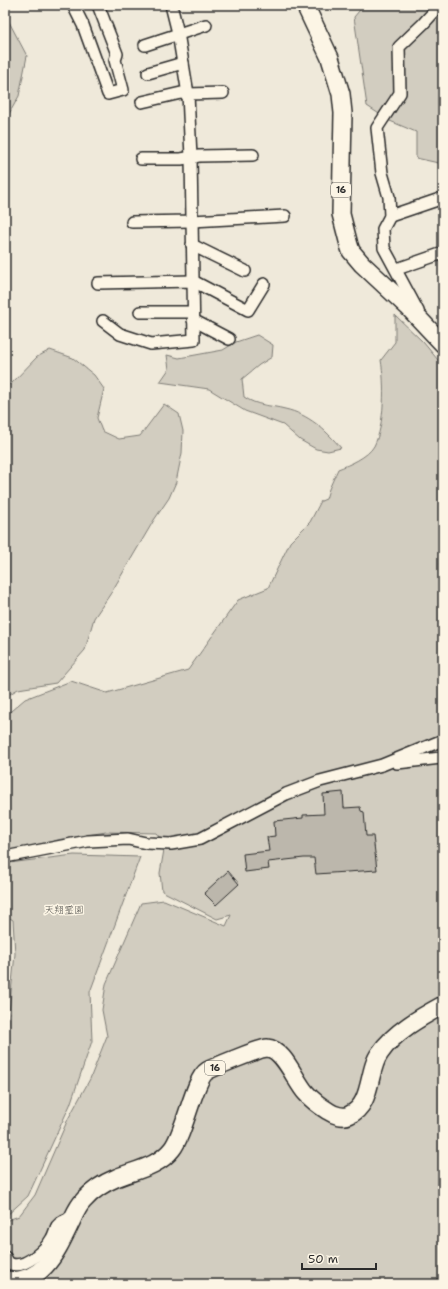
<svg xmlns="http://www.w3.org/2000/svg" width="448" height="1289" viewBox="0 0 448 1289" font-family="'Shantell Sans','Klee One',sans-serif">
<rect width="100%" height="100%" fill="#efe9da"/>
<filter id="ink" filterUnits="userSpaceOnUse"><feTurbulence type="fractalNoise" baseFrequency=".025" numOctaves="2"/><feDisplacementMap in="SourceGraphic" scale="8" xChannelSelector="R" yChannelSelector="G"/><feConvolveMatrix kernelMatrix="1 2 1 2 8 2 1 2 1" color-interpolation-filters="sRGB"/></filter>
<g filter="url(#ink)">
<g fill="#d2cdc0" stroke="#7e7c76">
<path d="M364 5H443V164L416 158V132L390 121 367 106 354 17Z"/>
<path d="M5 10 8 20 27 56 19 96 5 121Z"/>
<path d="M395 315 423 342 443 366V1284H5V1221L19 1216 35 1195 68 1119 90 1079 107 1036 102 1010 106 984 141 903 164 900 226 926 231 915 217 919 162 891 160 873 165 844 156 833 106 832 62 839 5 852V716L25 699 71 681 107 693 188 670 238 600 268 588 290 542 310 522 321 501 326 499 329 489 338 469C349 465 368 457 374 446 385 425 385 383 381 360L395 342Z"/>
<path d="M257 335 273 345 272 357 259 365 242 379 244 397C257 406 270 405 285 409 308 414 326 430 341 448L328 451 316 449 300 440 283 425 245 411 209 389 160 382 169 369 167 355 179 358 223 350 236 342Z"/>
<path d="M50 350 73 358 94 375 104 389 97 418 102 431 119 439 140 436 164 404 179 414 183 431 182 453 176 482 169 498 154 520 111 593 94 618 85 650 56 683 18 689 5 697V387L12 383 37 357Z"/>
<path d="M74 855 140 857 90 992 92 1041 70 1105 28 1196 5 1217V1051L15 954 13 920 5 915V864L9 863Z"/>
</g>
<g fill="#bcb7ac" stroke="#2b2b2b">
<path d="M343 792 344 808 360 807 361 811 364 812 366 836H373L377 870 316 874 314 858H304L268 862 269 869 245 872 243 854 269 851 267 837 275 836 274 821 303 818V815L324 814 323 794Z"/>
<path d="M228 871 239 884 216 905 204 893Z"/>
</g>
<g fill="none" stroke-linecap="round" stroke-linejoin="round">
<defs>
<g id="minor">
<path d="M73 5 83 25 108 94 123 90 115 60 117 54 98 5"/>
<path d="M145 45 206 25"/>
<path d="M148 73 183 63"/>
<path d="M142 102 181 93 188 94 223 93"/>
<path d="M141 159H181L199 156 253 155"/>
<path d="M390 216 443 198"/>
<path d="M132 222 192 221 285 216"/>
<path d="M192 245 245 271"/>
<path d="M397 269 443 253"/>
<path d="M98 283 193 281 248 310 264 284"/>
<path d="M418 311 384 248 383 229 390 216 389 197 382 173 377 128 400 93 399 47 423 24 440 5"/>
<path d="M140 312H193"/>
<path d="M193 320 229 339"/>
<path d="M103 321 120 334 151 344 194 340 191 157 188 94 178 33 171 5"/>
<path d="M397 763 441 758"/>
<path d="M5 857 88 841 128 839 146 843 171 844 200 839 286 794 320 781 382 765 443 740"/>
<path d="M5 1257C7 1260 8 1263 11 1264 25 1269 46 1249 52 1238 54 1235 55 1230 57 1226 61 1221 67 1219 73 1217"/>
</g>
<g id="primary">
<path d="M305 5 330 58 341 94 343 113 341 214 349 245 351 251 362 264 408 307 443 344"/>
<path d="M5 1280C42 1285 56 1253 70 1224 74 1216 77 1207 84 1200 93 1190 104 1183 116 1178 135 1170 158 1167 172 1149 185 1133 194 1079 207 1071 214 1067 261 1048 267 1048 284 1049 295 1081 306 1093 312 1100 320 1106 328 1111 334 1115 343 1118 349 1115 373 1105 367 1070 380 1053 394 1032 421 1017 443 1005"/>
</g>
</defs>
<use href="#minor" stroke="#2b2b2b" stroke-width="14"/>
<use href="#primary" stroke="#2b2b2b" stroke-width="20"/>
<use href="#minor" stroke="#fcf5e5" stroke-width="11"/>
<use href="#primary" stroke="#fcf5e5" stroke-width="17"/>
</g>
</g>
<g text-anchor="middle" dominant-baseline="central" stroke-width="3" stroke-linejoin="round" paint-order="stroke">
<g fill="#fcf5e5" stroke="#6a6863" stroke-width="1">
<rect x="331" y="183" width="20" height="14" rx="3"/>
<rect x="205" y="1061" width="20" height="14" rx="3"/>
</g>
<g font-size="9" font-weight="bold" fill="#2b2b2b">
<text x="341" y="190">16</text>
<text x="215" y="1068">16</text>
</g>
<g font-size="10" fill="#555450" stroke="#fcf5e5">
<text x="64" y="909">天翔霊園</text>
</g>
</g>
<rect width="448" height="1289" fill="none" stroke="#fcf5e5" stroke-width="20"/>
<rect x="10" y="10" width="428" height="1269" fill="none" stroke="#2b2b2b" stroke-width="1.5" filter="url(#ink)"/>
<path d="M302 1263v6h74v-6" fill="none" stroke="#2b2b2b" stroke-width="2"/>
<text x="308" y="1263" font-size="12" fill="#2b2b2b" stroke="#fcf5e5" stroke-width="3" paint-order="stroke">50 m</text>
</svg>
